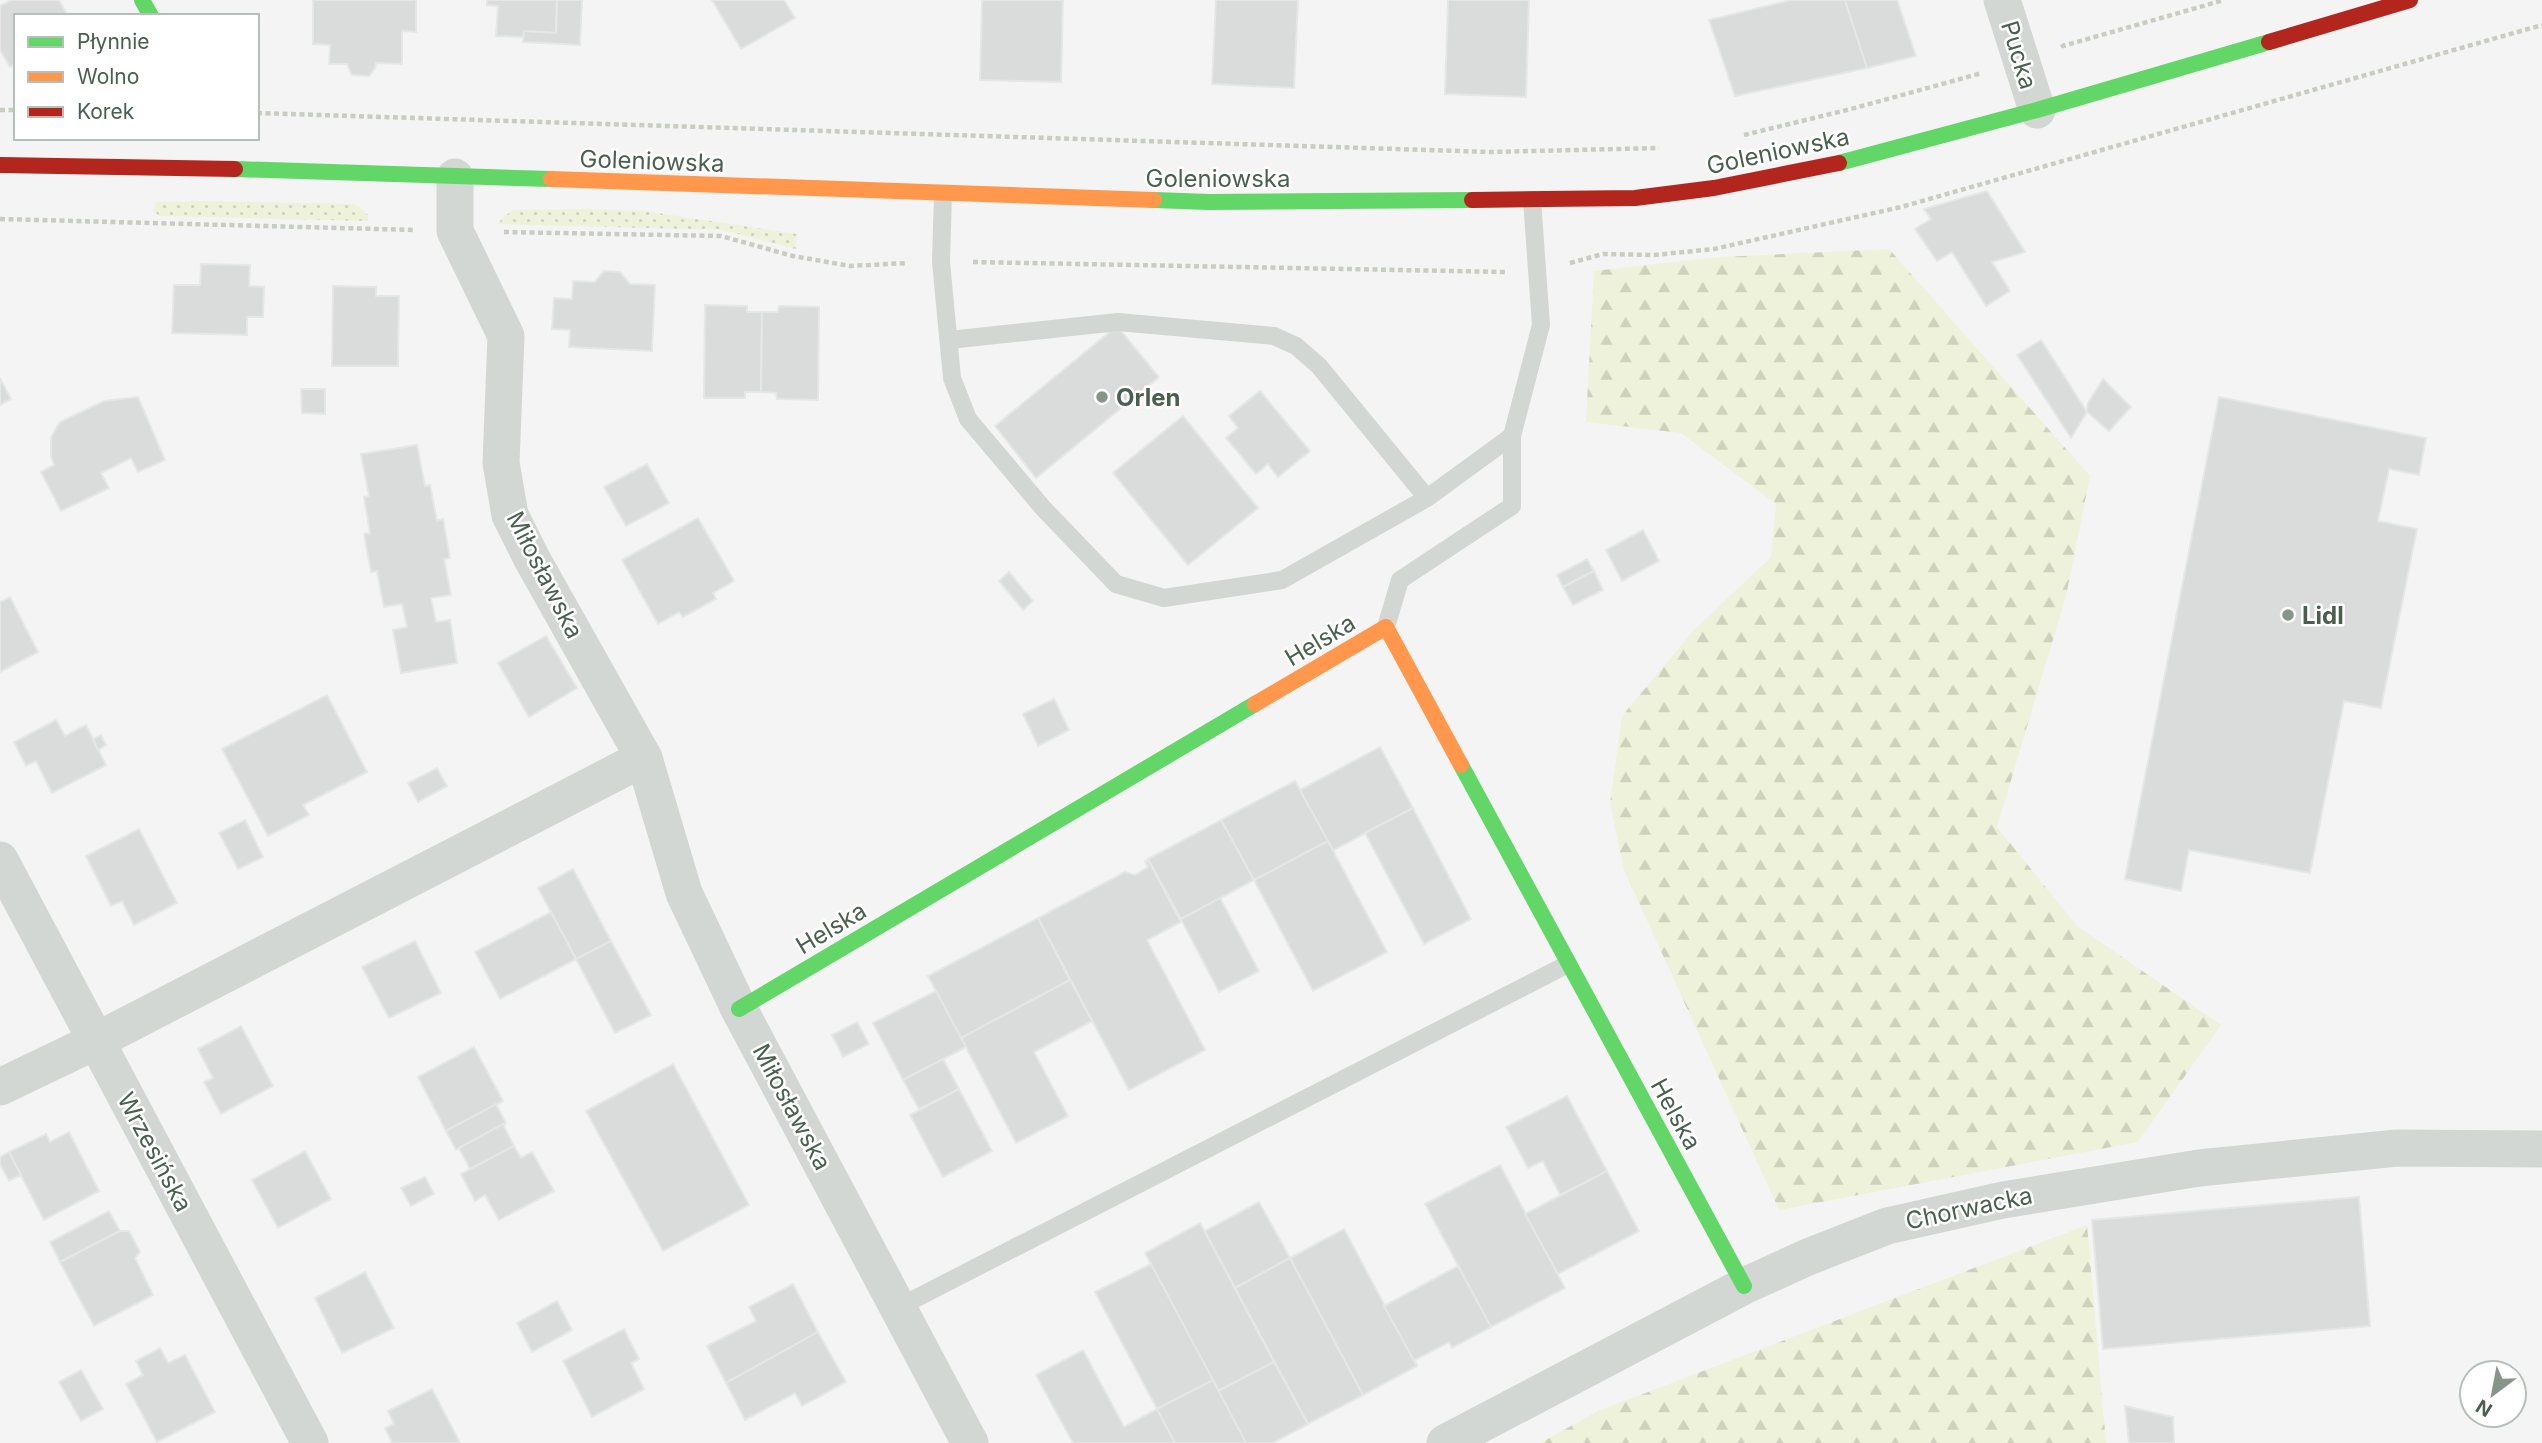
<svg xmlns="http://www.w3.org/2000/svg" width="2542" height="1443" viewBox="0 0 2542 1443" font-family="Inter,sans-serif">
<defs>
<pattern id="grass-dots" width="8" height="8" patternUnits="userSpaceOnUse" patternTransform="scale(1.75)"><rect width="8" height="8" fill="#eef2da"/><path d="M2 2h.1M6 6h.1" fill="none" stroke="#ced2bd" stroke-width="1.8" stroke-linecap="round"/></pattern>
<pattern id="forest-firs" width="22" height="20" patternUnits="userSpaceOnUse" patternTransform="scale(1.75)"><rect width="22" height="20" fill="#eef2da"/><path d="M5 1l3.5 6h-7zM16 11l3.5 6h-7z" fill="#ced2bd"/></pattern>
</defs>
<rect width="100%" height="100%" fill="#f4f4f4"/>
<g fill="url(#grass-dots)">
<path d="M203 201 355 204 368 215V221L160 216 153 211 156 202Z"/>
<path d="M586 209 644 211 797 234 796 249 723 230 497 224 512 210Z"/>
</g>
<g fill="url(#forest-firs)">
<path d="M1889 249 2090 476 2066 596 1997 827 2077 926 2221 1025 2138 1142 1779 1210 1624 870 1610 803 1622 716 1694 630 1771 557 1776 504 1681 433 1586 422 1594 271 1719 257Z"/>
<path d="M2087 1225 2106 1443H1540L1598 1411Z"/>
</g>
<g fill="#dadcdb" stroke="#e5e7e6" stroke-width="2">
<path d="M11 0H59L68 16H16V64L10 67 0 50V6Z"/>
<path d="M313 0H416V32L402 31V64L376 63 375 68 369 76 352 75 347 64H329L330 45 313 44Z"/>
<path d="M487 0H557L556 33 524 31 523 37 496 36 498 6 487 5Z"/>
<path d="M557 0H582L580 45 523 42 524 31 556 33Z"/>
<path d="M712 0H784L795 18 741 49Z"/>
<path d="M982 0H1063L1061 82 980 80Z"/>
<path d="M1216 0H1298L1294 88 1212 84Z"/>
<path d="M1448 0H1529L1526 97 1445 94Z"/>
<path d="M1791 0H1845L1867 68 1735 96 1709 20Z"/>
<path d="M1845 0H1897L1916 56 1867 68Z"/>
<path d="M1987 191 2025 252 1992 262 2010 291 1986 306 1952 252 1937 261 1915 229 1931 219 1924 209Z"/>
<path d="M201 264 250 265 249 286 264 287 263 317H247V335L172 333 174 285H200Z"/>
<path d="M604 271 620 272 630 284 655 285 652 351 569 347 570 330 552 329 554 298 572 299 573 281 595 282Z"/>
<path d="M333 286 376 287V296H399L398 366H332Z"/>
<path d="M705 305 747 306V312H762L761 392H745V398H704Z"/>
<path d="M779 306 819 307 818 400 777 399 776 393 761 392 762 312H778Z"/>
<path d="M1117 326 1159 377 1036 478 995 426Z"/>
<path d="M2041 340 2087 412 2071 438 2017 355Z"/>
<path d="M0 378 11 399 0 405Z"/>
<path d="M2103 379 2131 407 2109 431 2086 411 2088 403Z"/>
<path d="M301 389H325V414L302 413Z"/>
<path d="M1260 391 1310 451 1278 477 1268 464 1256 474 1226 438 1238 428 1229 416Z"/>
<path d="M138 397 165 460 138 472 131 458 101 473 109 488 61 511 41 472 54 465 51 456V437L60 422 104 401Z"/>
<path d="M2219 397 2426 438 2419 475 2389 469 2378 521 2417 529 2381 708 2344 701 2310 873 2189 850 2181 891 2125 879Z"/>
<path d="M1183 416 1258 508 1188 565 1113 473Z"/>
<path d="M417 445 425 486 430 485 437 521 443 519 450 558 444 559 451 595 431 598 436 622 450 620 457 663 401 673 393 630 407 627 402 604 384 607 377 571 371 572 364 534 370 533 364 497 369 496 361 454Z"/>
<path d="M647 464 669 503 626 526 604 487Z"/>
<path d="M698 518 734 581 713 593 716 599 683 617 679 612 658 624 622 560Z"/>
<path d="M1643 530 1659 561 1622 581 1606 550Z"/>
<path d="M1587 559 1594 571 1563 587 1557 575Z"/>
<path d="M1594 571 1603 590 1573 605 1563 587Z"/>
<path d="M1009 572 1033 601 1023 610 999 581Z"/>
<path d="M10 597 38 652 0 672V602Z"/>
<path d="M546 636 577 688 529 717 498 663Z"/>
<path d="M327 695 367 772 303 805 309 815 268 836 222 749Z"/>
<path d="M1054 699 1069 730 1038 746 1023 714Z"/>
<path d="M56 720 65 736 86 725 106 765 52 793 36 761 26 766 14 742Z"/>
<path d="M101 735 106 745 98 750 93 739Z"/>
<path d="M1380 747 1413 808 1332 851 1300 790Z"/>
<path d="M437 768 447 786 418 802 408 783Z"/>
<path d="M1295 781 1328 841 1254 880 1221 820Z"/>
<path d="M1413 808 1471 919 1424 944 1365 833Z"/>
<path d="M245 820 263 857 238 869 219 833Z"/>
<path d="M1221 820 1254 880 1181 919 1148 859Z"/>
<path d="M139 829 177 903 134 925 122 901 111 906 86 856Z"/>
<path d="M1328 841 1387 952 1313 991 1254 880Z"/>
<path d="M1148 860 1181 922 1147 940 1205 1050 1129 1090 1038 918 1125 872 1135 875 1148 867 1145 861Z"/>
<path d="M573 869 611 941 576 959 538 888Z"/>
<path d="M1220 898 1259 971 1219 992 1181 919Z"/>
<path d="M551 912 576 959 500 999 475 952Z"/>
<path d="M1038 918 1070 980 961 1038 928 976Z"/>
<path d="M415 941 441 993 389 1018 362 967Z"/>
<path d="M611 941 651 1015 615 1033 576 959Z"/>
<path d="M1070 980 1092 1021 1034 1052 1068 1116 1016 1143 961 1038Z"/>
<path d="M936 991 966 1047 903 1080 873 1023Z"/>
<path d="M857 1022 869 1044 843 1057 832 1035Z"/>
<path d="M241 1026 273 1086 221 1114 204 1082 213 1078 198 1049Z"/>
<path d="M474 1047 503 1101 446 1131 418 1077Z"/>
<path d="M943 1059 959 1089 919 1109 903 1080Z"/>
<path d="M673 1064 749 1205 663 1251 586 1111Z"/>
<path d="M959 1089 992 1151 943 1177 910 1115Z"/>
<path d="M1567 1096 1607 1171 1560 1195 1543 1161 1528 1168 1506 1127Z"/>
<path d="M496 1104 506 1123 456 1150 446 1131Z"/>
<path d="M503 1124 514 1146 470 1169 459 1148Z"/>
<path d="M69 1132 99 1191 44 1220 9 1152 46 1134 50 1142Z"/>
<path d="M514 1146 521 1158 532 1152 554 1191 499 1220 485 1195 475 1201 461 1174Z"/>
<path d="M305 1151 331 1199 278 1228 252 1180Z"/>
<path d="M9 1152 21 1175 9 1181 0 1164V1157Z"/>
<path d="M1500 1165 1565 1288 1491 1327 1425 1204Z"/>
<path d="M1607 1171 1639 1231 1558 1274 1525 1214Z"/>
<path d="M425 1177 434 1194 411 1206 401 1188Z"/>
<path d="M2359 1197 2370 1326 2103 1349 2092 1220Z"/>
<path d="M1259 1202 1290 1258 1235 1288 1205 1231Z"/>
<path d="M109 1211 120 1231 60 1262 50 1242Z"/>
<path d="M1200 1223 1274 1362 1218 1391 1145 1253Z"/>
<path d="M1344 1229 1417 1366 1363 1395 1290 1258Z"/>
<path d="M120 1231H129L140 1252 135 1258 153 1295 94 1326 60 1262Z"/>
<path d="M1290 1258 1363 1395 1308 1424 1235 1288Z"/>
<path d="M1151 1264 1213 1380 1157 1409 1095 1292Z"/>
<path d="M1458 1266 1491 1327 1452 1348 1449 1342 1415 1360 1417 1366 1384 1306Z"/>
<path d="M365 1272 394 1328 342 1353 315 1298Z"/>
<path d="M793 1284 818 1332 726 1383 707 1346 756 1321 749 1307Z"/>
<path d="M557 1301 572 1330 532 1352 517 1323Z"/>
<path d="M624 1329 639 1359 631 1363 644 1389 592 1417 563 1361Z"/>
<path d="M818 1332 846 1382 802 1406 795 1393 745 1420 726 1383Z"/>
<path d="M160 1348 168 1363 185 1355 215 1412 157 1442 126 1384 143 1375 136 1361Z"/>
<path d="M1083 1350 1124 1427 1157 1409 1175 1443H1073L1036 1375Z"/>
<path d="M1274 1362 1308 1424 1273 1443H1246L1218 1391Z"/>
<path d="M81 1370 103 1409 81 1421 59 1382Z"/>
<path d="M1213 1380 1246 1443H1175L1157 1409Z"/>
<path d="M432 1389 460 1443H392L385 1428 394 1424 388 1411Z"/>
<path d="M2125 1406 2173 1417 2174 1443H2129Z"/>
</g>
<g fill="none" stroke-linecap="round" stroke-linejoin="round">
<g stroke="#c8cdc1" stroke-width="4.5" stroke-dasharray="5 3.5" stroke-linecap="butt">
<path d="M2062 44 2063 46 2224 0"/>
<path d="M0 110H16"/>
<path d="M257 113 1491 152 1659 148"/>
<path d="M1744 135 1851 109 1982 73"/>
<path d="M0 219 415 230"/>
<path d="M504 232 721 236 793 256 850 266 908 263"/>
<path d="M973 262 1506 272"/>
<path d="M1570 263 1603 254 1654 255 1714 249 1901 207 2542 25"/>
</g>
<g stroke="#d2d7d3" stroke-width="18">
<path d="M943 194 941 262 952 378 968 419 1043 508 1116 584 1164 598 1282 580 1427 498 1512 436"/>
<path d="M949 340 1118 322 1274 336 1296 346 1319 366 1427 498"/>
<path d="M1386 627 1400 580 1512 506V436L1541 325 1532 200"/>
<path d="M899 1307 1568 964"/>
</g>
<g stroke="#d2d7d3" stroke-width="37">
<path d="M2002 0 2037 110"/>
<path d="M455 177V231L506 336 501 463 510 515 532 559 644 758 684 893 739 1009 970 1443"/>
<path d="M0 860 310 1443"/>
<path d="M0 1087 96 1041 644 758"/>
<path d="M1445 1443 1744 1286 1808 1257 1887 1226 2003 1200 2199 1168 2397 1148 2542 1149"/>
</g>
<g stroke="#63d668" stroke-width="16">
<path d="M142 0 151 16"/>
<path d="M1839 163 2037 110 2269 42"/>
<path d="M235 169 551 179"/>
<path d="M1154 200 1209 202 1472 200"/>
<path d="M1461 765 1744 1286"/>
<path d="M739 1009 1255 704"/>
</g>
<g stroke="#ff974d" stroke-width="16">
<path d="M551 179 1154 200"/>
<path d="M1255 704 1386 627 1461 765"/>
</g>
<g stroke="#b3261e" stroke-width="16">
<path d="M2269 42 2410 0"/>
<path d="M0 165 235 169"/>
<path d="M1472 200 1635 198 1714 188 1839 163"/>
</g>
</g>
<g fill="#869489" stroke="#fff" stroke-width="2.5">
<circle cx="1102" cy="397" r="7"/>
<circle cx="2288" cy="615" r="7"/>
</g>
<g text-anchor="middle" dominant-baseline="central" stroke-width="5" stroke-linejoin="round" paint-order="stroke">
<g font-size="24" fill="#4a604f" stroke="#fff">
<text transform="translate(2019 55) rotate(73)">Pucka</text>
<text transform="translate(1778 151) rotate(-12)">Goleniowska</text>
<text transform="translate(652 161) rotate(2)">Goleniowska</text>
<text x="1218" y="178">Goleniowska</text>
<text transform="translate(545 575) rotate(63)">Miłosławska</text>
<text transform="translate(1320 640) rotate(-31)">Helska</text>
<text transform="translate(831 928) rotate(-31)">Helska</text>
<text transform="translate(792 1107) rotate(62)">Miłosławska</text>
<text transform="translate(1676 1114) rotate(61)">Helska</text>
<text transform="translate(155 1152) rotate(62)">Wrzesińska</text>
<text transform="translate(1969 1208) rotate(-12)">Chorwacka</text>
</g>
<g font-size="24" font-weight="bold" fill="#4a604f" stroke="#fff" text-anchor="start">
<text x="1116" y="397">Orlen</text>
<text x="2302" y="615">Lidl</text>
</g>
</g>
<rect x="14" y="14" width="245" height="126" fill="#ffffff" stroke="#b7bfb9" stroke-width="2"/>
<rect x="28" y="37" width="35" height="10" fill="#63d668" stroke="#b7bfb9" stroke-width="2"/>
<text x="77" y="49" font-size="21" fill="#4a604f">Płynnie</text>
<rect x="28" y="72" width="35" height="10" fill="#ff974d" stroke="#b7bfb9" stroke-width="2"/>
<text x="77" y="84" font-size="21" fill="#4a604f">Wolno</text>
<rect x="28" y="107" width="35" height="10" fill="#b3261e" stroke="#b7bfb9" stroke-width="2"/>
<text x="77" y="119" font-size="21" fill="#4a604f">Korek</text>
<g transform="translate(2493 1394) rotate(212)"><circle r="33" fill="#ffffff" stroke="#b7bfb9" stroke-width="2"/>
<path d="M0-5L12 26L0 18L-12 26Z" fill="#869489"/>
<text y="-10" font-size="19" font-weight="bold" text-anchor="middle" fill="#4a604f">N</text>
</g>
</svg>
